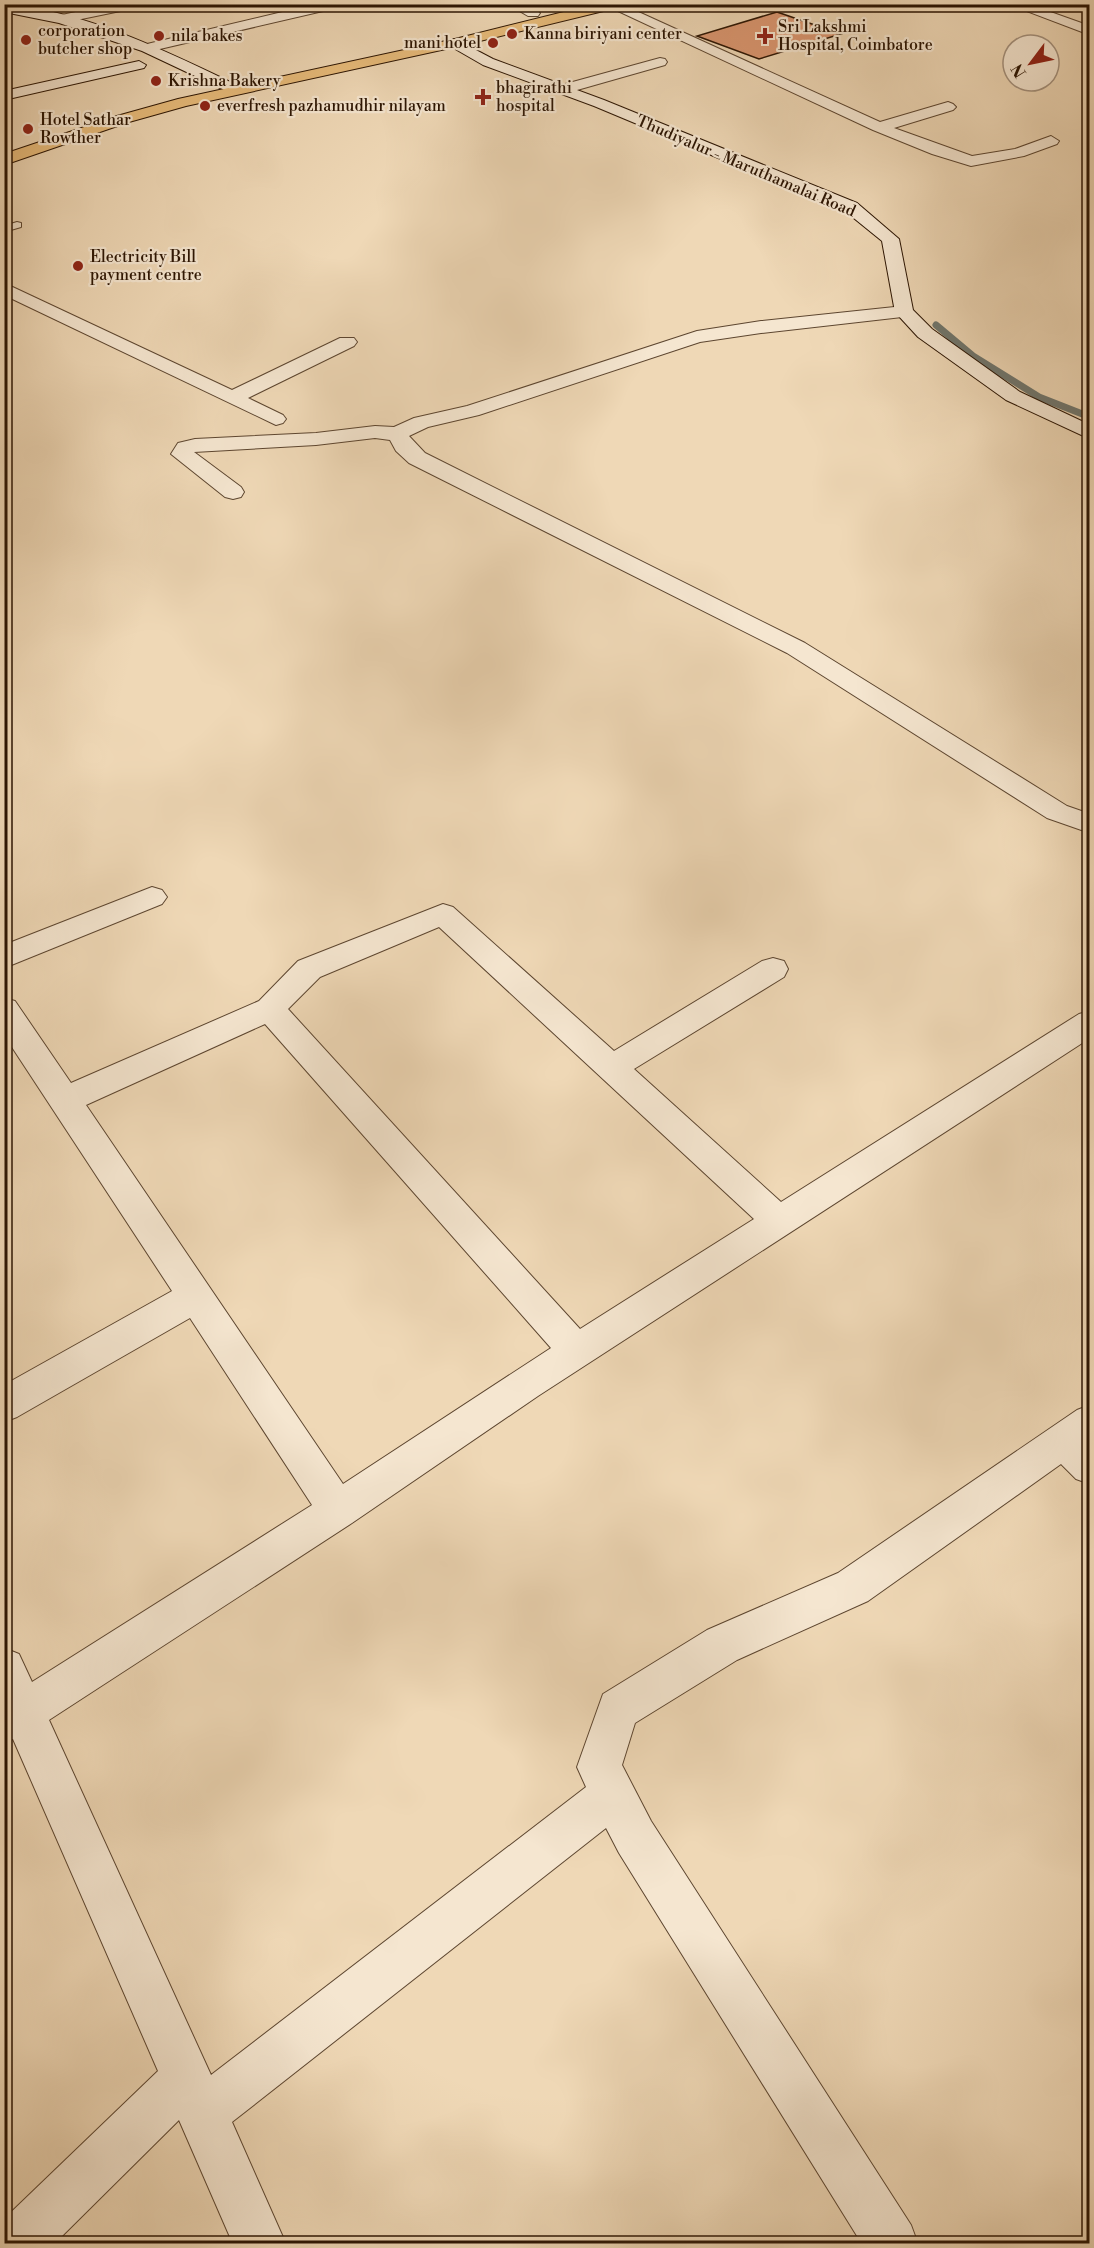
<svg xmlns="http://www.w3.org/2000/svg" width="1094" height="2248" viewBox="0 0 1094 2248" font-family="'Libre Bodoni',serif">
<rect width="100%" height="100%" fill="#efd8b6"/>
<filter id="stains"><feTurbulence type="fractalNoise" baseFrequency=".00333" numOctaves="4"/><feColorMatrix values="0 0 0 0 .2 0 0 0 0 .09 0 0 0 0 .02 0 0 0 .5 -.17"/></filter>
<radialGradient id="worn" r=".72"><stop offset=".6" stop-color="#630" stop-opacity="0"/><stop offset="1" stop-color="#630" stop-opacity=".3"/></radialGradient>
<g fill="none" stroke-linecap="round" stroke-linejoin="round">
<path stroke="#70776f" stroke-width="7" d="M936 325 973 356 1039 397 1090 417"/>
</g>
<path fill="#db9771" stroke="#2c1503" stroke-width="1.5" d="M777 12 841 34 759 59 697 36Z"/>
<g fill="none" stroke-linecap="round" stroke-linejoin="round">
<defs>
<path id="service" d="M17 222 21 223V227L4 232V226Z"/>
<g id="minor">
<path d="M113 4H141L135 8 62 23 55 19 57 16Z"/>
<path d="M316 4H342L336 8 147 52 140 48 147 44Z"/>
<path d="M508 4H526L540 13 538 16H528Z"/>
<path d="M603 4H621L880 122 948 102 953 104 956 107 953 110 894 128 972 156 1015 149 1051 136 1059 141 1057 144 1024 156 971 166 932 154 873 130Z"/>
<path d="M1008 4H1028L1090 26V35Z"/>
<path d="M660 58 665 59 667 62 665 65 563 94 555 89 558 86Z"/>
<path d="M4 283 232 390 340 338H354L357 342 354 346 248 398 283 415 286 419 283 423 276 425 4 295Z"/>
<path d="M904 306 911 308 913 312 911 316 761 333 700 342 479 415 428 427 409 436 425 453 805 643 1067 806 1090 814V833L1047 818 787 653 409 463 396 451 390 440 375 438 316 445 194 452 241 487 244 492 241 497 233 499 225 497 171 454 178 443 195 439 316 433 375 426 394 427 414 418 467 406 697 331 761 321Z"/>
<path d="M152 887 162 890 167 897 162 904 4 968V945Z"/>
<path d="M443 904 453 907 614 1051 762 961 773 958 784 961 788 969 784 977 634 1069 781 1202 1079 1014 1090 1011V1038L538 1396 352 1523 49 1720 211 2075 586 1787 577 1767 603 1694 707 1630 838 1573 1077 1410 1090 1405V1484L1076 1479 1061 1464 868 1601 737 1660 635 1723 622 1765 651 1821 911 2225 918 2244H862L619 1853 606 1828 232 2122 286 2244H233L179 2120 54 2244H4V2219L158 2071 13 1739 4 1742V1648L19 1654 32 1682 312 1505 190 1318 17 1417 4 1422V1385L172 1291 4 1035V998L15 1001 71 1083 259 1001 298 961ZM439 927 754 1219 580 1329 288 1009 320 977ZM265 1024 551 1348 343 1484 86 1105Z"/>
</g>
<g id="secondary">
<path d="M4 4C86 11 168 52 241 87L244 90 241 93H231L142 51 59 23 4 12Z"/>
<path d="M455 39 493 59 604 100 857 203 899 239 913 310 932 329 1020 392 1090 425V439L1006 400 918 337 895 312 882 241 845 211 594 106 483 65 450 46 448 43 450 40Z"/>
<path d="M139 61 146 65 144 68 4 100V91Z"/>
</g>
<path id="trunk" d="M596 4H621L620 7 455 47 186 106 129 122 4 165V154L117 116 178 99 455 39Z"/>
</defs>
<use href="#service" stroke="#5d4630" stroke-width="2"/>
<use href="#minor" stroke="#5d4630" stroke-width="2"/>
<use href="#secondary" stroke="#2c1503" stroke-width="2"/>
<use href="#trunk" stroke="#2c1503" stroke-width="2"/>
<use href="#service" fill="#f5e6d0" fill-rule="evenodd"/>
<use href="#minor" fill="#f5e6d0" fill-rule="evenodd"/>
<use href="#secondary" fill="#f5e6d0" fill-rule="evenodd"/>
<use href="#trunk" fill="#e8bc7b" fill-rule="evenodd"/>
</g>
<g fill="#8f2418" stroke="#f5e6d0" stroke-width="2">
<circle cx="512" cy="34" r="6"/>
<circle cx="159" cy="36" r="6"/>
<path d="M762 27h6v6h6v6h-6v6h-6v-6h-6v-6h6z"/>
<circle cx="26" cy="40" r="6"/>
<circle cx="493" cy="43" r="6"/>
<circle cx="156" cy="81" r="6"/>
<path d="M480 88h6v6h6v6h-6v6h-6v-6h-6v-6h6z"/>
<circle cx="205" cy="106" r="6"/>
<circle cx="28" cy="129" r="6"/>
<circle cx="78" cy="266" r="6"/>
</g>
<g text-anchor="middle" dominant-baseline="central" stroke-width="4.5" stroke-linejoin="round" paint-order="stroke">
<g font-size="16" fill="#2c1503" stroke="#f5e6d0" text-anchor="start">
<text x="778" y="27">Sri Lakshmi<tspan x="778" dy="18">Hospital, Coimbatore</tspan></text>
<text x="38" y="31">corporation<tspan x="38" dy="18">butcher shop</tspan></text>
<text x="524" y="34">Kanna biriyani center</text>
<text x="171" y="36">nila bakes</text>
<text x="481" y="43" text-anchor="end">mani hotel</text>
<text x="168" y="81">Krishna Bakery</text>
<text x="496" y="88">bhagirathi<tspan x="496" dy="18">hospital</tspan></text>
<text x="217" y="106">everfresh pazhamudhir nilayam</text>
<text x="40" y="120">Hotel Sathar<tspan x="40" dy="18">Rowther</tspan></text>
<text x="90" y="257">Electricity Bill<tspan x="90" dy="18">payment centre</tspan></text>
</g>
<g font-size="16" fill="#2c1503" stroke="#f5e6d0">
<text transform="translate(746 166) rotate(23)">Thudiyalur - Maruthamalai Road</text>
</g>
</g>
<rect width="1094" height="2248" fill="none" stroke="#efd8b6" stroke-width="24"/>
<rect x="6" y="6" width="1082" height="2236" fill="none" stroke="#2c1503" stroke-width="3"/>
<rect x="12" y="12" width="1070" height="2224" fill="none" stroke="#2c1503" stroke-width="1.5"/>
<g transform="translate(1031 63) rotate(238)"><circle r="28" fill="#f5e6d0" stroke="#a5927e" stroke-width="1.5"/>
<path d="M0-4.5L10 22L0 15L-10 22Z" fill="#8f2418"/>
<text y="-9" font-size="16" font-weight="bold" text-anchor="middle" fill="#2c1503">N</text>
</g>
<rect width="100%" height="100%" filter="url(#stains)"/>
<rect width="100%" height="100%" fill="url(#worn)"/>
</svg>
